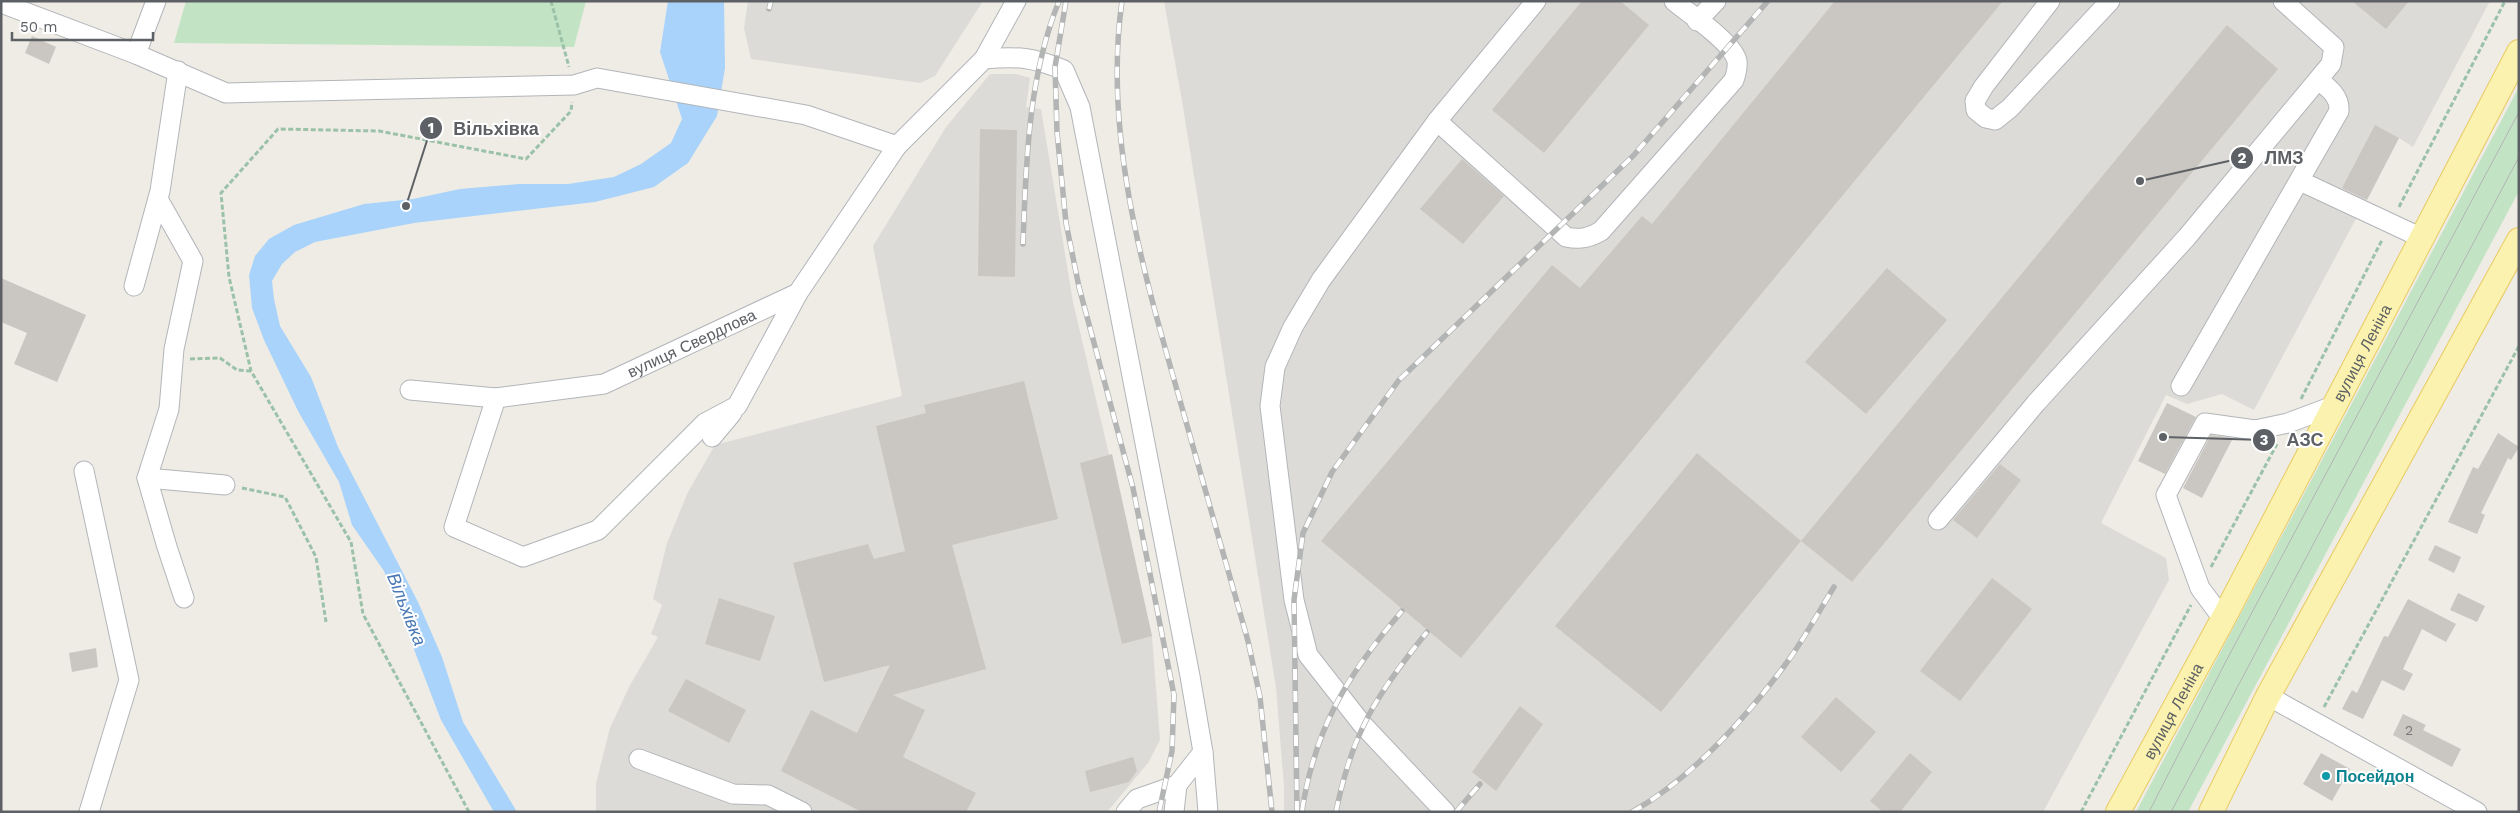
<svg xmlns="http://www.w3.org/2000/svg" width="2520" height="813" viewBox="0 0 2520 813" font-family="'Work Sans',sans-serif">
<rect width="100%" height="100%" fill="#eeece5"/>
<g fill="#dddbd7">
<path d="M748 1H983L935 76 920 83 751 59 744 28Z"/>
<path d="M1164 1H2490L2413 147 2399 138 2254 410 2222 394 2187 404 2166 395 2101 523 2166 558 2169 580 2043 812H1284V786L1276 688 1183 107Z"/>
<path d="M990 74H1016L1030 78 1026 107 1041 109 1073 302 1152 636 1160 740 1148 763 1107 812H596V783L610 728 629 687 658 637 651 634 662 605 653 599 667 543 688 492 715 445 902 396 873 246 946 127Z"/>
</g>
<g fill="#c3e4c4">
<path d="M186 1H586L574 47 174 43Z"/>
<path d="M2519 87V191L2188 812H2136Z"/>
</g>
<path fill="#a9d3fa" d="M668 1H724L725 68 717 116 688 163 654 187 595 202 414 223 315 242 295 252 282 264 272 281 274 299 280 326 311 377 338 447 418 602 442 657 463 722 517 812H494L441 720 384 571 352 525 339 482 298 411 264 340 252 308 249 275 255 256 269 239 294 225 364 204 413 199 460 189 519 184H568L614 177 641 164 671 143 682 119 660 52Z"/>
<g fill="#cac7c2">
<path d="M1582 1H1620L1649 25 1544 153 1492 110Z"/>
<path d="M1835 1H2003L1461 658 1321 541 1552 265 1580 288 1642 216 1652 224Z"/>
<path d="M2352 1H2409L2386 29Z"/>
<path d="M2227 25 2278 69 1852 582 1801 541Z"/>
<path d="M32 36 56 47 49 64 25 53Z"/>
<path d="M2375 125 2399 138 2367 200 2342 188Z"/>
<path d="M980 129 1017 130 1015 277 978 276Z"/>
<path d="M1462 159 1504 196 1463 244 1420 209Z"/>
<path d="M1887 268 1947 320 1866 414 1805 362Z"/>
<path d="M1 278 86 315 57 382 14 364 27 333 1 322Z"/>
<path d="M1024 381 1058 519 952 545 986 669 893 695 925 710 903 757 976 793 966 812H862L781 771 811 710 857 733 890 665 824 682 793 563 868 544 874 559 905 551 876 426 926 413 924 405Z"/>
<path d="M2167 403 2196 417 2165 474 2138 461Z"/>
<path d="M2498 433 2519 447 2511 460 2508 458 2481 513 2485 515 2477 534 2448 522 2473 467 2478 469Z"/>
<path d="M2211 435 2233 438 2202 498 2183 488Z"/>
<path d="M1697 453 1801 541 1661 712 1555 626Z"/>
<path d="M1112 454 1152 636 1122 644 1080 463Z"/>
<path d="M2000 464 2021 480 1977 538 1953 520Z"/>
<path d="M2435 545 2461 557 2454 573 2428 560Z"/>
<path d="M1992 578 2032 609 1960 701 1920 671Z"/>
<path d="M2458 593 2485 606 2477 622 2450 610Z"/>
<path d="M719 598 775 616 760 661 705 644Z"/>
<path d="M2408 599 2456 624 2446 642 2422 629 2403 669 2413 674 2404 691 2382 680 2363 719 2342 709 2352 690 2357 693 2384 636 2388 637Z"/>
<path d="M96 648 98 667 72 672 69 653Z"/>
<path d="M686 679 746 710 729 743 668 711Z"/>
<path d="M1836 697 1876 732 1841 772 1801 737Z"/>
<path d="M1520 706 1543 724 1496 791 1472 772Z"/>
<path d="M2403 714 2426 725 2423 730 2461 749 2452 767 2393 735Z"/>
<path d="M1910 753 1932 772 1900 812H1883L1870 801Z"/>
<path d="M2321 753 2350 769 2332 801 2303 784Z"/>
<path d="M1133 757 1137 771 1129 782 1090 792 1085 771Z"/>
</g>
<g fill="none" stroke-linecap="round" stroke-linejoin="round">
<defs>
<g id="minor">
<path d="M2050 1 1984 86 1975 101 1976 110 1986 118 1995 120 2010 108 2110 1"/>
<path d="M1 3 136 54 226 93 574 85 597 78 806 115 897 146 984 59C1018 56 1032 57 1064 70L1080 107 1190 676 1203 752 1177 785 1137 799 1126 812"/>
<path d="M1697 21 1716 1"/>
<path d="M136 54 156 1"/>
<path d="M984 59 1016 1"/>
<path d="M1437 121 1566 237C1580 240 1589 238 1601 231L1734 80C1736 74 1738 68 1737 61 1733 42 1689 14 1674 1"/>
<path d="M2300 181 2422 238"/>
<path d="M158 199 193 261 174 349 169 409 147 478 225 485"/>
<path d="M134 286 160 191 178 71"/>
<path d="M2181 386 2339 111C2340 96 2329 89 2319 80"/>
<path id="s1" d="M410 390 496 398 604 384 798 293 897 146"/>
<path d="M496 398 454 527 523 557 598 530 705 423 737 406 798 293"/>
<path d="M712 437 732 413"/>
<path d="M84 471 129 680 89 812"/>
<path d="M147 478 167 547 184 598"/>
<path d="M1938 520 2036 403 2187 237 2331 64 2334 47 2283 1"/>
<path d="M2223 619 2200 588 2166 495 2205 423 2255 430 2288 423 2336 405"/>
<path d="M2268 696 2477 812"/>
<path d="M1203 752 1208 812"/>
<path d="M639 759 733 794 768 795 802 812"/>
<path d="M1174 812 1177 785"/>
<path d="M1445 812 1362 724 1308 655 1294 600 1270 406 1275 367 1293 327 1321 280 1437 121 1536 1"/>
</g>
<g id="major">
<path id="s2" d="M2118 812 2223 619 2519 52"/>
<path d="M2211 812 2268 696 2519 240"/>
</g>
</defs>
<use href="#minor" stroke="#b2b5b9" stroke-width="21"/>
<use href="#major" stroke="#e9ca63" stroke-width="26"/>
<g stroke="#9bc2a8" stroke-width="3" stroke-dasharray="5 2.5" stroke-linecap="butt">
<path d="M551 1 569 67"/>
<path d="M2399 207 2505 1"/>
<path d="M190 359 220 358 237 370 251 371"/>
<path d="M2301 399 2382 240"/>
<path d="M242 488 285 497 316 557 326 622"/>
<path d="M2211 567 2277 444"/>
<path d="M2324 707 2519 346"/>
<path d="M469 812 363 614 351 542 251 371 229 277 221 193 278 129 379 131 526 159 571 111 572 102"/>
<path d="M2081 812 2191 605"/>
</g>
<use href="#minor" stroke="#fff" stroke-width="19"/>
<use href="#major" stroke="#faf2ae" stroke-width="24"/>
<g stroke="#b3b4b4" stroke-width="1">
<path d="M2149 812 2225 663 2519 112"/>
<path d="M2171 812 2519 157"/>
</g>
<defs>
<g id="rail">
<path d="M1066 1 1055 67 1057 132 1066 223 1079 287 1133 488 1174 695 1172 751 1159 812"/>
<path d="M1122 1C1103 134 1143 271 1179 397 1202 479 1225 560 1248 641L1260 697 1272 812"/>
<path d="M769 9 771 1"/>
<path d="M1023 244C1026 162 1028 78 1059 1"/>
<path d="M1302 811C1315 727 1348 674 1402 611"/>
<path d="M1297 812 1294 600 1303 533 1332 472 1399 380 1633 156 1768 1"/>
<path d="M1336 812C1352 732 1377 694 1427 632"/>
<path d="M1456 812 1480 784"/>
<path d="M1632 812C1692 778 1744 720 1785 665 1803 641 1818 613 1834 587"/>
</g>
</defs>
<use href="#rail" stroke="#b3b4b4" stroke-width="5.5"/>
<use href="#rail" stroke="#fff" stroke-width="4" stroke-dasharray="11" stroke-linecap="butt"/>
</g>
<circle fill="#0f9aa8" stroke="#fff" stroke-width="2" cx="2326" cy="776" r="5"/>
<g text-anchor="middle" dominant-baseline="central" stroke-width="4" stroke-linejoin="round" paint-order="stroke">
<g font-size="14" fill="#787a7c">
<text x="2409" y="730">2</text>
</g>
<g font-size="16" fill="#5d6064" stroke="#fff">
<text stroke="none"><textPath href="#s1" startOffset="292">вулиця Свердлова</textPath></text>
<text stroke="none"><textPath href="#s2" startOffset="520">вулиця Леніна</textPath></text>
<text stroke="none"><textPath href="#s2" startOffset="115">вулиця Леніна</textPath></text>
</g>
<g font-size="16" font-weight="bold" fill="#0d838f" stroke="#fff" text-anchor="start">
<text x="2336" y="776">Посейдон</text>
</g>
<g font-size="18" font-style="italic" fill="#4978b4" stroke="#fff">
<text transform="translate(407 609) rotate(68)">Вільхівка</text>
</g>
</g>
<path fill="none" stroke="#5d6064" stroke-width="2" d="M406 206L431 128M2140 181L2242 158M2163 437L2264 440"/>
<g fill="#5d6064" stroke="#fff" stroke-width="2">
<circle cx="406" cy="206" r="5"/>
<circle cx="2140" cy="181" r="5"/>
<circle cx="2163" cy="437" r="5"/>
<circle cx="431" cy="128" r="12"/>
<circle cx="2242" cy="158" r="12"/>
<circle cx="2264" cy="440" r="12"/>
</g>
<g font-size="15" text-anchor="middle" font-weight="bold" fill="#fff">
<text x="431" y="133">1</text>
<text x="2242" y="163">2</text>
<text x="2264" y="445">3</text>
</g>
<g font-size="18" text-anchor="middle" font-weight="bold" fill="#5d6064" stroke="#fff" stroke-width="4" stroke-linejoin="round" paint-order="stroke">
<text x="496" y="135">Вільхівка</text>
<text x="2284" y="164">ЛМЗ</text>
<text x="2305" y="446">АЗС</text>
</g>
<rect width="2520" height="813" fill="none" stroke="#5d6064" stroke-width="5"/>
<path d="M12 32v8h141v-8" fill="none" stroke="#5d6064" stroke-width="2.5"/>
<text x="20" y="32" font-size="15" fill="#5d6064" stroke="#ffffff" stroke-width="4" paint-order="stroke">50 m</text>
</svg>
